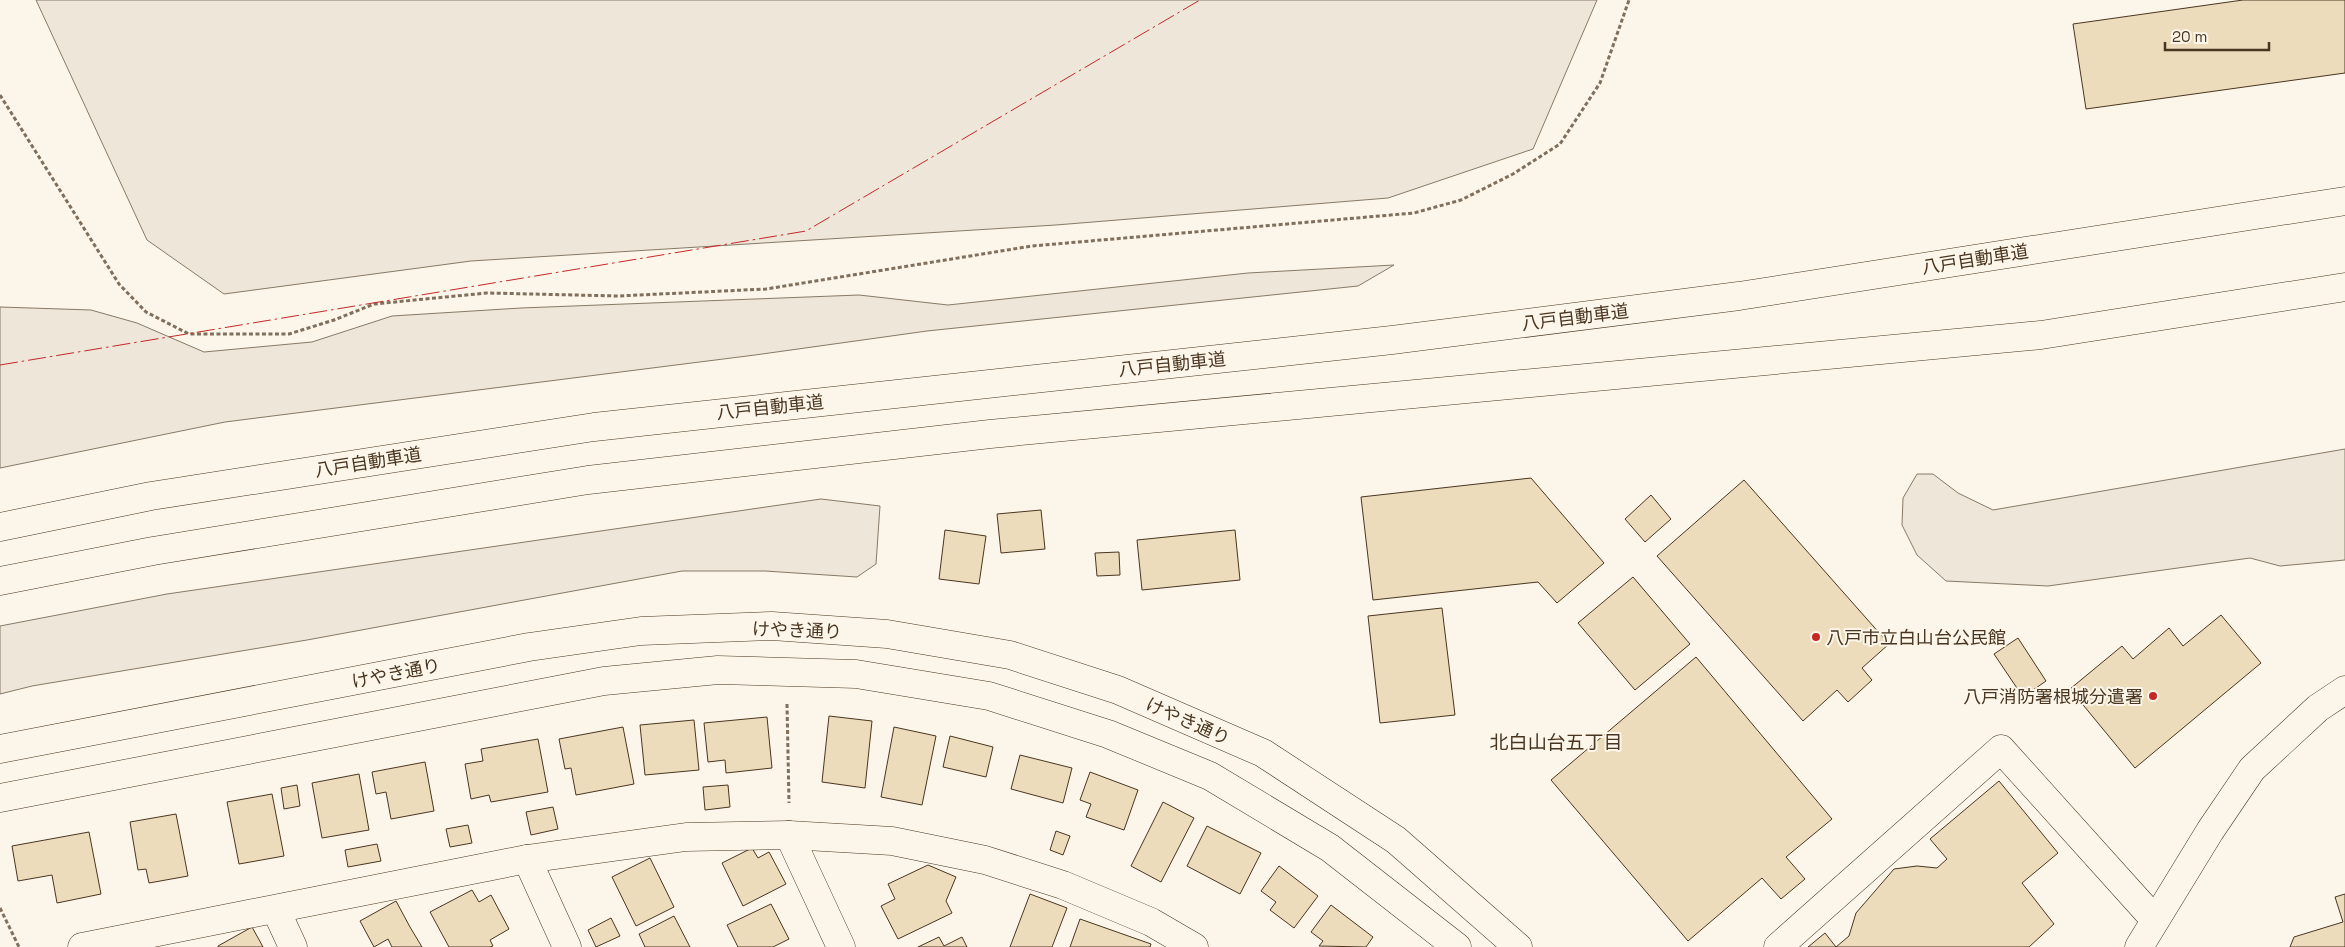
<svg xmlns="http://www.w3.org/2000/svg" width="2345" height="947" viewBox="0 0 2345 947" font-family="'Space Grotesk','Noto Sans JP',sans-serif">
<rect width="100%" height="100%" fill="#fbf6e9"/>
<g fill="#ede6d9" stroke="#887966">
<path d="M36 0H1597L1533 149 1388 198 1056 225 471 261 224 294 147 240Z"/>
<path d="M1394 265 1358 286 927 331 755 355 225 422 0 468V307L91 310 137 323 204 352 312 342 392 316 521 308 859 295 948 305 1248 273Z"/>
<path d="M2345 449V560L2280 566 2250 558 2048 586 1946 581 1917 555 1902 525 1903 498 1917 474H1933L1958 493 1993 510Z"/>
<path d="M821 499 880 506 876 564 857 577 765 571H682L307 640 32 686 0 694V626L167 594Z"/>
</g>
<g fill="#ecdcbc" stroke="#4a3520">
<path d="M2243 0H2345V73L2086 109 2073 24Z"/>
<path d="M1531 478 1604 563 1557 603 1538 582 1373 600 1361 497Z"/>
<path d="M1744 480 1889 644 1862 668 1872 680 1848 702 1837 690 1803 721 1657 556Z"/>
<path d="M1651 495 1671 519 1645 542 1625 519Z"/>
<path d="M1041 510 1045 549 1001 553 997 514Z"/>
<path d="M945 530 986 536 979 584 939 579Z"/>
<path d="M1235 530 1240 580 1142 590 1137 540Z"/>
<path d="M1119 552 1120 575 1097 576 1095 553Z"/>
<path d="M1633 577 1690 644 1635 690 1578 623Z"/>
<path d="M1442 608 1455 715 1380 723 1368 616Z"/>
<path d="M2221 615 2261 663 2135 768 2070 689 2122 646 2133 659 2169 628 2183 646Z"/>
<path d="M2018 638 2046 681 2023 697 1994 654Z"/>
<path d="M1696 657 1832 819 1786 857 1805 879 1781 899 1762 878 1688 941 1551 780Z"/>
<path d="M829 716 872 721 865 788 822 782Z"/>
<path d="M767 717 772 768 726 773 725 760 708 762 704 723Z"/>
<path d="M694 720 699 770 645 775 640 725Z"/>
<path d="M623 727 634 784 576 795 571 768 565 769 559 739Z"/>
<path d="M894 727 936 736 922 805 881 797Z"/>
<path d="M950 736 993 747 986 777 943 767Z"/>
<path d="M538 739 548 792 491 802 489 795 471 799 465 764 483 761 481 749Z"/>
<path d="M1020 755 1072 768 1063 803 1011 789Z"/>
<path d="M425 762 434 811 391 819 386 792 376 794 372 772Z"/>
<path d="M1090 772 1138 790 1124 830 1086 817 1091 804 1080 800Z"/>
<path d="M359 774 369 830 322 838 312 783Z"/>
<path d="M1999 781 2058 853 2022 883 2054 924 2029 947H1836L1849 936 1856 913 1894 869 1917 866 1937 868 1947 859 1930 839Z"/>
<path d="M297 785 300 806 284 809 281 788Z"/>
<path d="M728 785 730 807 705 810 703 787Z"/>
<path d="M272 794 284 856 239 864 227 802Z"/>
<path d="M1163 802 1194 818 1161 882 1131 866Z"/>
<path d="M553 807 558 829 531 835 526 812Z"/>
<path d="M176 814 188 876 149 883 146 869 138 870 130 822Z"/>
<path d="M468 825 472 843 450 847 446 829Z"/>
<path d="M1207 826 1261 853 1240 894 1187 866Z"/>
<path d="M1056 831 1070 836 1063 855 1050 850Z"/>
<path d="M89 832 101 894 57 903 52 875 18 881 12 846Z"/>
<path d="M377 844 381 861 348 867 345 850Z"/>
<path d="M752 848 758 858 769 852 786 884 743 906 722 863Z"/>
<path d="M650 858 674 907 636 926 612 877Z"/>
<path d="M928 865 956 877 946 901 952 913 898 939 881 906 895 899 888 884Z"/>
<path d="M1279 866 1318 896 1294 928 1270 910 1276 902 1261 891Z"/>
<path d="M472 890 479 902 491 895 509 929 490 940 493 946 490 947H449L430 912Z"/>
<path d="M1030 894 1067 908 1052 947H1010Z"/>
<path d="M2345 894V947H2290L2294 937 2343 922 2335 897Z"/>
<path d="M396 901 410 927 422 947H392L388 939 374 947 360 921Z"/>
<path d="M771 904 789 939 773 947H738L727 925Z"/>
<path d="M1331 905 1373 937 1366 947 1319 946 1323 941 1311 932Z"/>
<path d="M674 916 690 947H645L639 934Z"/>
<path d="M611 918 620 936 596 947 588 930Z"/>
<path d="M1080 919 1151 944 1150 947H1070Z"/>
<path d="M252 927 263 947H218V946Z"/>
<path d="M1825 933 1836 947H1808Z"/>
<path d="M939 937 944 946 962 937 967 947H918Z"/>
</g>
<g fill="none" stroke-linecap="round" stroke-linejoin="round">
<defs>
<g id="minor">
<path d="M0 749 529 647 641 631 772 626 887 634 1010 655 1118 690 1263 753 1396 840 1518 947"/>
<path d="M0 798 604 681 718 670 856 674 989 696 1108 734 1210 776 1330 848 1457 947"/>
<path d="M789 835 841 947"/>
<path d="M527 859 567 947"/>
<path d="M276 910 293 947"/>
<path d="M82 947 527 859 686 837 789 835 892 841 985 860 1063 885 1151 922 1194 947"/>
<path d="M1778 947 2001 749 2155 920"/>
<path d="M2139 947 2210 831 2252 769 2318 708 2345 690"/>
</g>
<g id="highway">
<path d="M0 527 151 496 594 427 1392 340 1739 296 2345 201"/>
<path d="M0 581 153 551 588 480 990 434 2041 335 2345 287"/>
</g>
</defs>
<use href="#minor" stroke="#4a3520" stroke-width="29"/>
<use href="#highway" stroke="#4a3520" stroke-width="29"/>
<g stroke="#7f6f5c" stroke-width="3" stroke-dasharray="4 2.5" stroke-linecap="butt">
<path d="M0 95 119 284 146 312 189 334H289L334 320 374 304 487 293 618 296 766 289 1032 246 1414 213 1461 200 1513 174 1560 144 1600 83 1629 0"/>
<path d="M787 704 789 803"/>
<path d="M0 908 19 947"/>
</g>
<use href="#minor" stroke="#fbf6e9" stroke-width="28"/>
<use href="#highway" stroke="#fbf6e9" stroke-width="28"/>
<path stroke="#c62828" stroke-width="1" stroke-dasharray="18 4 2.5 4" stroke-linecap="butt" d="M0 365 806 231 1200 0"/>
</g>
<g fill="#c62828" stroke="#fbf6e9" stroke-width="2">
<circle cx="1816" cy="637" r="5"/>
<circle cx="2153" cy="696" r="5"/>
</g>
<g text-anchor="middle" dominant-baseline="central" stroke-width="4" stroke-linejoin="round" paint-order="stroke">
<g font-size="18" fill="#4a3520" stroke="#fbf6e9">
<text transform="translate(1975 259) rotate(-9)">八戸自動車道</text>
<text transform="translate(1575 317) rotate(-7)">八戸自動車道</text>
<text transform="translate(1172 364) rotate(-6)">八戸自動車道</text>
<text transform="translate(770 407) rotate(-6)">八戸自動車道</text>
<text transform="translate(368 462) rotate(-9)">八戸自動車道</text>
<text transform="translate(797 630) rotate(2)">けやき通り</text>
<text transform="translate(396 673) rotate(-11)">けやき通り</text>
<text transform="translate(1188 721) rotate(24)">けやき通り</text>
</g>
<g font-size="18" fill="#4a3520" stroke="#fbf6e9" text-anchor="start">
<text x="1826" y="637">八戸市立白山台公民館</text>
<text x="2143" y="696" text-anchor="end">八戸消防署根城分遣署</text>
</g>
<g font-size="19" fill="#4a3520" stroke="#fbf6e9">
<text x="1556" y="742">北白山台五丁目</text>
</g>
</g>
<path d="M2165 42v8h104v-8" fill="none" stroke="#4a3520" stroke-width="2.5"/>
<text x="2172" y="42" font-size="15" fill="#4a3520" stroke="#fbf6e9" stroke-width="4" paint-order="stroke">20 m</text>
</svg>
